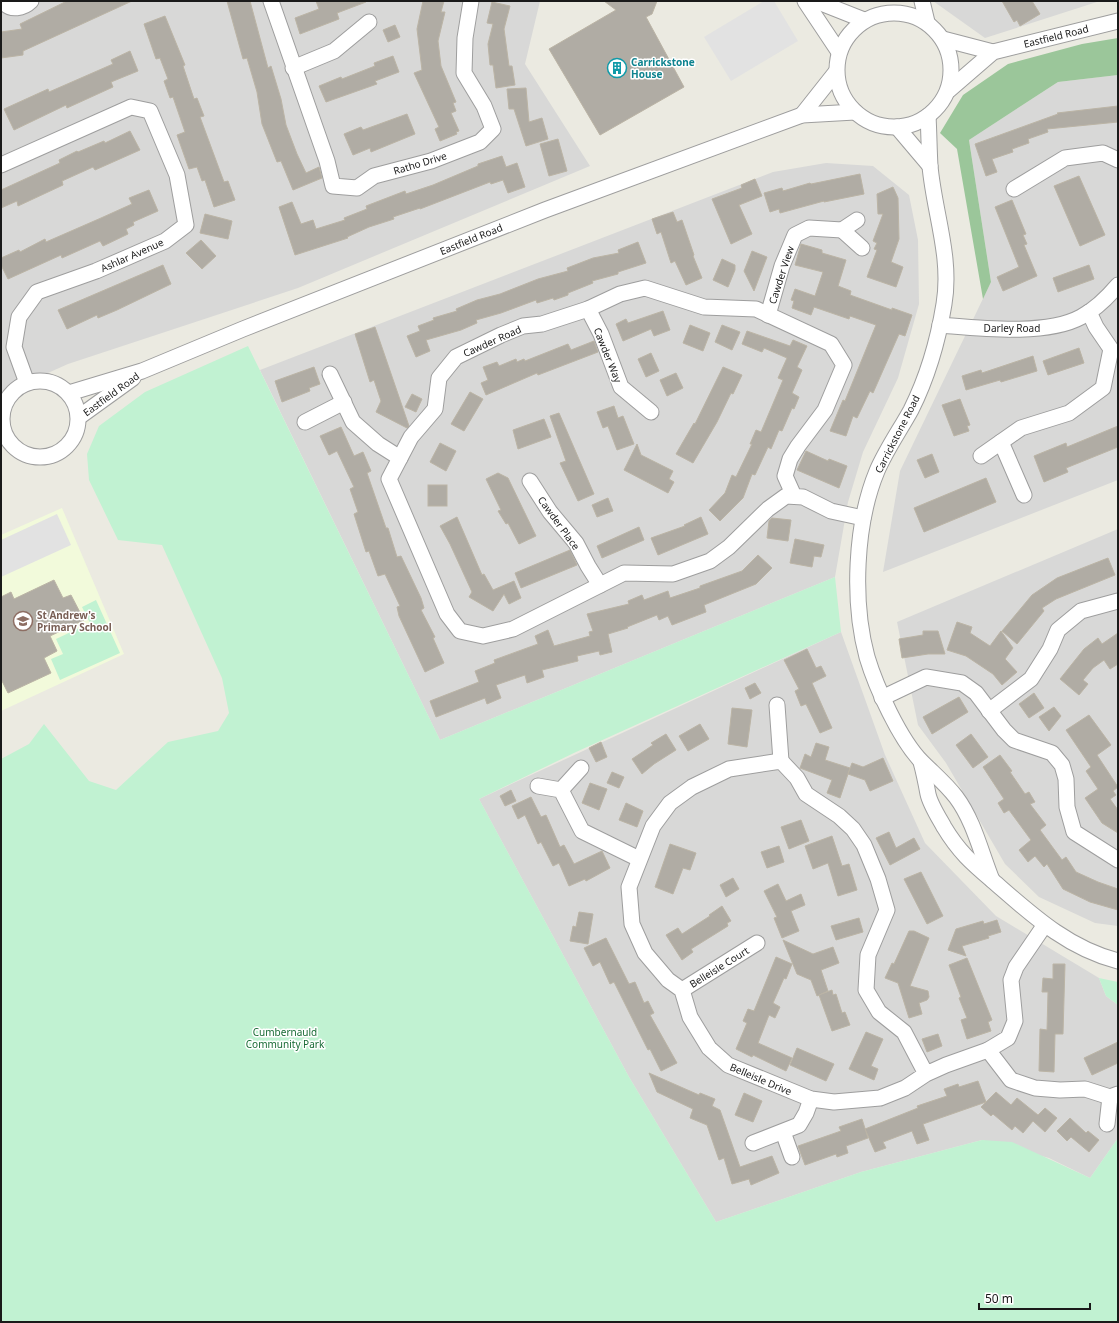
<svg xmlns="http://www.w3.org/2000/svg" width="1119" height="1323" viewBox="0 0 1119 1323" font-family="'Noto Sans',sans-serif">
<rect width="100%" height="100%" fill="#ebeae1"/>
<g fill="#d8d8d7">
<path d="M1 1H540L525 64 590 166 298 288 68 364 1 394Z"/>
<path d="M933 1H1100L985 38Z"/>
<path d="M1118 75V480L883 572 900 471 991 282 969 140 1058 82Z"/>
<path d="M826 163 873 166 909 195 918 240 919 304 898 378 863 452 848 502 835 577 440 740 260 370 773 172Z"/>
<path d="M1118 529V926L1095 923 1039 897 1005 864 946 763 918 725 897 622Z"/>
<path d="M841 632 885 755 925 843 996 916 1099 978 1106 996 1118 1005V1138L1090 1178 1049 1158 982 1140 861 1172 716 1222 629 1077 479 799Z"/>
</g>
<path fill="#f2fadb" d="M62 508 124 654 1 711V535Z"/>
<path fill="#9bc69a" d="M1118 38V75L1058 82 969 140 991 282 983 299 957 149 940 133 963 95 1008 64 1082 44Z"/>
<g fill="#c1f2d2">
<path d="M248 346 440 740 835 577 841 632 576 752 479 799 629 1077 716 1222 861 1172 982 1140 1012 1142 1090 1178 1118 1138V1322H1V759L29 744 44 724 89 781 116 790 168 742 218 731 229 713 222 678 162 545 118 540 89 480 87 454 99 426 145 392Z"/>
<path d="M96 600 120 653 60 680 51 659 63 654 56 639 90 623 82 607Z"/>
<path d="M1099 978 1118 982V1005L1106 996Z"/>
</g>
<g fill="#e2e2e2">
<path d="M764 1H774L798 41 731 81 704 37Z"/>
<path d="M57 514 71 545 1 577V540Z"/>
</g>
<g fill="#b0aca4" stroke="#bbb4a5">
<path d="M67 1H132L23 51V55L1 58V32L22 29 20 24Z"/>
<path d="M227 1H250L268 68 271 66 281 99 286 125 297 154 306 173 319 167 322 178 293 190 281 161 277 162 262 124 257 92 247 58 243 59Z"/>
<path d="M316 1H366V2L337 13 339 19 300 34 295 18 319 9Z"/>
<path d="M423 1H444L441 12H445L438 41 441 66 456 102 453 103 456 111 451 113 459 131 456 132 457 134 440 141 435 129 439 127 414 73 422 70 417 29Z"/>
<path d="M604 1H657L652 14 646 17 684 87 600 135 549 49 616 10Z"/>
<path d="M1002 1H1032L1040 14 1020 26 1017 20 1014 22Z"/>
<path d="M492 2 510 6 504 29 509 66H512L515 85 496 88 493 65H490L488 44 493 24 487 23Z"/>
<path d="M165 16 185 65 183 66 194 99 197 98 204 116 200 117 224 182 228 181 235 200 214 207 205 180 202 181 197 167 189 169 177 135 185 132 173 97 170 98 164 81 168 79 160 58 156 59 144 24Z"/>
<path d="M395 25 400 37 388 42 383 30Z"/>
<path d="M130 51 138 71 111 82 113 87 67 108 66 105 14 130 4 109 48 89 49 92 113 64 111 60Z"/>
<path d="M393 56 399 72 375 81 377 84 326 102 319 86 341 77 342 79 375 66 374 63Z"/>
<path d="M526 88 529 122 542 118 548 139 526 146 514 109H509L507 89Z"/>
<path d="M1118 106V122L1047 129 1048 132 1028 139 1029 143 1012 149 1013 152 992 159 997 172 986 176 975 144 1058 114 1057 113Z"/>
<path d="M407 114 415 134 371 152 370 148 353 155 344 134 361 127 363 130Z"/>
<path d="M130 131 140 150 95 170 93 167 62 181 63 185 18 206 17 201 1 208V190L60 163 59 160 77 151 78 152 104 141 105 143Z"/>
<path d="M558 139 567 171 549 176 540 144Z"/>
<path d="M502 156 506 167 517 163 525 187 508 193 503 180 491 184 490 182 420 209V208L393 217 394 219 369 227 347 237 348 238 295 255 279 207 292 202 301 224 313 220 316 229 345 220 344 218 367 209 366 206 405 191 406 194 433 185 478 166V164Z"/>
<path d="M860 174 864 194 824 202V201L780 213 779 209 770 212 764 193 782 188 783 191 810 183 811 184Z"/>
<path d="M1079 176 1105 235 1080 246 1054 186Z"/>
<path d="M755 179 762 196 739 205 752 234 731 244 712 199 742 188 741 185Z"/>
<path d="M893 187 898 198 899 239 891 262 903 267 896 287 867 277 877 250 874 249 877 243 873 241 883 214H878L877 194Z"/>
<path d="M149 190 158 211 133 222 134 225 126 229 128 234 103 246 100 241 62 258 61 255 8 279 1 265V258L19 250 20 252 45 239 46 242 101 218 132 204 129 198Z"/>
<path d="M1012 200 1026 234 1023 235 1027 244 1024 245 1037 276 1003 291 997 277 1019 267 995 207Z"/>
<path d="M673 212 677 222 682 220 694 255 693 256 702 278 686 285 675 261 671 263 661 232 657 234 652 219Z"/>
<path d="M205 214 232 221 228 239 200 233Z"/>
<path d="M201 240 216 256 202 269 186 253Z"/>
<path d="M638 242 646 263 618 272V274L592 281 593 283 568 293V295L554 300 553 298 537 303 536 300 501 313 476 320 477 323 461 330 426 340 430 351 416 357 407 336 420 331 418 326 434 320 433 318 457 311 456 309 477 300 500 294 538 279 568 271 567 268 593 258 619 253 618 250Z"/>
<path d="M801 244 822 250V253L846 260 838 286 851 291 850 295 892 310V308L912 315 905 336 899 334 873 393 870 391 857 418 853 416 846 436 830 431 843 400 845 401 876 325 850 316 849 319 814 307 811 315 792 308 794 301 791 300 795 289 815 296 823 272 795 265Z"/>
<path d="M752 251 767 257 754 291 744 271Z"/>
<path d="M722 259 735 265V270L728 287 713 280Z"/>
<path d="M163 265 171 284 117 310 98 318 97 315 67 329 58 310Z"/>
<path d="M1089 265 1094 279 1058 292 1053 278Z"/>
<path d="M663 311 670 330 654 336 651 329 623 341 616 324 626 319 628 323Z"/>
<path d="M690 325 710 333 703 351 683 343Z"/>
<path d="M722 325 740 332 732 350 715 342Z"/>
<path d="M375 327 409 426 407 428 376 412 381 401 374 380 370 382 355 334Z"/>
<path d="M747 331 790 346 793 340 807 346 797 367 802 370 792 393 799 397 794 409 792 408 782 431 779 430 771 449 768 447 755 475 752 474 743 498 720 521 709 510 725 493 732 475 736 477 752 444H750L756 430 761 432 783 380 778 378 787 358 764 348 762 352 742 344Z"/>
<path d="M594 341 598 352 538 375 537 373 486 395 481 383 488 380 483 367 497 362 499 366 516 359 517 362 524 359 525 361 568 344 571 350Z"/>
<path d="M1079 348 1084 363 1048 375 1043 361Z"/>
<path d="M651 353 659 371 646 377 638 359Z"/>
<path d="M1033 356 1037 371 1001 382 1000 380 966 390 962 376 981 370 982 373Z"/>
<path d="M314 367 320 384 309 388 310 391 282 402 275 381Z"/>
<path d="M723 367 742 375 733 394 731 393 717 422 693 463 676 454 694 423 695 424Z"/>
<path d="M676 373 683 388 667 396 660 380Z"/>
<path d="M470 392 483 399 464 431 451 424Z"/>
<path d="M412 394 422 399 416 412 405 407Z"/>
<path d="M960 399 970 425 967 426 969 431 954 436 942 405Z"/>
<path d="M614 406 618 418 623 416 634 444 617 450 608 426 603 428 597 412Z"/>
<path d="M559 413 594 494 578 501 560 463 566 461 550 416Z"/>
<path d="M544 419 551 437 518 449 513 430Z"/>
<path d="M1118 426V447L1066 468 1068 472 1044 482 1034 456 1066 443 1067 447Z"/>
<path d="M341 427 354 456 363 452 371 471 367 473 386 528H388L397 557 401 556 421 598 424 608 421 610 435 637 433 638 444 663 425 672 399 616 397 607 400 606 385 574 378 576 369 551 366 552 354 514 358 512 350 489 354 487 337 451 329 455 320 436Z"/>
<path d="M440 443 456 451 446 471 430 462Z"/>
<path d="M637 444 641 455 673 471 669 479 674 482 668 493 624 470Z"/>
<path d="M806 451 828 461 829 459 847 466 839 488 797 470Z"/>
<path d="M932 454 939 472 925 478 917 460Z"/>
<path d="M498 473 508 478 536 536 519 544 508 523 506 524 498 511 501 510 486 479Z"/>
<path d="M986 478 996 502 924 532 914 508Z"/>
<rect x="428" y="485" width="19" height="21"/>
<path d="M608 498 613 511 597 517 592 505Z"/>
<path d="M457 517 482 575 484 574 493 590 514 581 521 598 509 604 504 594 493 611 469 597 472 592 450 544 440 526Z"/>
<path d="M701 517 708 534 658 555 651 538 685 526 684 525Z"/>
<path d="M772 518 791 520 788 541 767 538 769 521Z"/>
<path d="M639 527 644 540 602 558 597 546Z"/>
<path d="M795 539 824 545 821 557 814 556 812 567 790 563Z"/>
<path d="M570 550 577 565 521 588 515 573Z"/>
<path d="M758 555 772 568 756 584 704 605 706 612 672 625 668 616 659 620 657 615 627 627 628 628 608 634 612 652 600 655 599 651 577 656 578 661 542 670 544 677 527 683 525 675 496 685 501 698 487 704 485 698 436 717 430 701 479 682 475 671 495 663 494 660 538 644 535 636 548 630 554 646 590 636 589 632 593 631 587 614 629 604 628 601 642 595 644 600 668 591 670 598 700 588V586L742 571Z"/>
<path d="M1108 558 1115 575 1056 599 1042 608 1044 611 1017 644 1002 631 1032 595 1057 578Z"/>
<path d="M54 580 63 598 71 595 84 620 50 636 57 651 44 658 51 673 8 693 1 679V597L11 592 14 599Z"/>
<path d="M957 622 972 627 970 633 990 646 1001 631 1013 648 1005 659 1017 672 1002 685 993 674 966 656 947 650Z"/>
<path d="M923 631H938L945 654H928L902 658 899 639 923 635Z"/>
<path d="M1118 633V664L1110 669 1104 660 1093 668 1083 680 1088 684 1079 695 1060 679 1084 649 1098 638 1102 644Z"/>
<path d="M807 649 816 668 821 666 826 676 812 683 832 728 820 733 806 704 801 706 795 691 799 689 784 660Z"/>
<path d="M755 683 761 693 750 699 745 688Z"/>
<path d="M1034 693 1044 708 1029 718 1019 704Z"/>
<path d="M959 697 968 712 932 734 923 717Z"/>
<path d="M1054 707 1061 716 1049 731 1039 717Z"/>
<path d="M732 708 752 710 747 747 728 744Z"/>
<path d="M1089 715 1111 745 1097 755 1118 787 1113 791 1116 795 1110 799 1118 810V833L1102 823 1085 798 1098 789 1086 771 1091 767 1066 730Z"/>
<path d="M700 724 709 739 688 751 679 736Z"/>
<path d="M666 734 676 750 654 764 642 774 632 759 653 745 651 743Z"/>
<path d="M971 734 988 757 973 768 956 745Z"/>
<path d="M601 742 607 757 596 762 589 748Z"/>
<path d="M816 743 829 747 825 760 850 768 840 798 827 793 832 780 800 768 805 754 811 757Z"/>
<path d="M1000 755 1012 771 1010 772 1025 794 1029 792 1035 802 1030 804 1046 825 1040 830 1062 860 1066 857 1076 872 1098 882 1118 889V910L1090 902 1063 889 1047 864 1044 867 1035 856 1028 862 1019 850 1031 840 1009 810 1004 813 998 803 1004 799 983 767Z"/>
<path d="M883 758 893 781 870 791 865 780 848 774 852 763 863 767Z"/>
<path d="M612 772 624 777 619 788 607 783Z"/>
<path d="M590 783 607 789 599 810 582 803Z"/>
<path d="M511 790 516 801 505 806 500 796Z"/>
<path d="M531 797 541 817 546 815 560 847 564 845 574 864 602 851 610 868 586 881 585 879 569 886 559 863 553 866 541 842 538 844 525 815 518 819 512 806Z"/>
<path d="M626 803 643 811 637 827 619 820Z"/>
<path d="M801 820 809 841 789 849 781 827Z"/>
<path d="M889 832 896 848 914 838 920 849 890 865 876 838Z"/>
<path d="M832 836 842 866 849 864 857 890 838 896 828 863 813 869 805 846Z"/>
<path d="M670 844 696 853 690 870 683 868 673 894 655 887Z"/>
<path d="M779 846 784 862 767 868 761 852Z"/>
<path d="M921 872 943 916 927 924 904 879Z"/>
<path d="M733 878 739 889 726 897 720 885Z"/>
<path d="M778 884 786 901 801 894 805 905 791 911 799 931 782 938 774 918 777 917 764 891Z"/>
<path d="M722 906 731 921 727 923 728 926 691 949 693 952 682 960 666 935 678 928 682 934 710 916 709 915Z"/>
<path d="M579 912 593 914 588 944 570 941 573 926 576 927Z"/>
<path d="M859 918 863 932 836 940 831 926Z"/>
<path d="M997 920 1001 932 988 936 989 938 962 946 966 956 948 950 956 929 983 921 984 924Z"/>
<path d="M909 931H914L929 938 910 986 928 991 929 997 927 1000 919 1003 922 1014 909 1018 898 983 885 978 892 963 894 964Z"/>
<path d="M606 938 629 984 635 982 644 1003 648 1001 654 1013 650 1015 677 1063 661 1071 650 1049 648 1050 614 982 610 984 600 962 593 966 584 948Z"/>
<path d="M783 940 813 954 833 947 839 963 821 970 828 991 817 996 811 980 797 974Z"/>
<path d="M776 957 792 964 786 979 784 978 773 1003 780 1007 775 1018 769 1015 758 1043 792 1058 786 1071 753 1055 752 1057 736 1049 747 1023 743 1021 748 1009 754 1011Z"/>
<path d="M967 958 992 1020 988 1022 991 1031 967 1039 961 1020 967 1018 959 998 961 997 949 965Z"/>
<path d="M1053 964H1065L1063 1034H1055L1054 1072 1039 1071 1040 1029 1047 1030 1048 992H1042L1043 978 1053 979Z"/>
<path d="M832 990 833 995 836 994 842 1013 845 1012 850 1025 832 1031 819 995Z"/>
<path d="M866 1032 883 1039 871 1066 878 1069 874 1080 849 1069Z"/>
<path d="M938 1034 942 1046 927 1052 922 1039Z"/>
<path d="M1118 1042V1063L1092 1075 1084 1058Z"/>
<path d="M797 1048 834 1064 826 1081 790 1065Z"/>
<path d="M649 1073 699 1095 700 1093 715 1099 712 1106 720 1110 740 1167 772 1156 779 1173 751 1185 749 1179 732 1184 724 1158 719 1160 707 1125 690 1118 693 1109 657 1092Z"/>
<path d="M978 1081 986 1102 923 1124 929 1140 917 1144 912 1131 883 1142 886 1148 875 1152 865 1129 918 1108 917 1106 947 1096 944 1089 958 1084 959 1087Z"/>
<path d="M996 1092 1011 1105 1017 1098 1038 1115 1045 1108 1057 1118 1045 1132 1033 1121 1023 1133 1015 1126 1012 1130 993 1114 991 1116 981 1107Z"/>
<path d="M744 1093 762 1101 753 1122 735 1115Z"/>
<path d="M1070 1118 1086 1133 1088 1131 1099 1140 1089 1152 1071 1137 1067 1141 1057 1131Z"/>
<path d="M862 1119 868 1138 846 1146 848 1153 837 1157 836 1154 805 1165 798 1146 841 1131 839 1127Z"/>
</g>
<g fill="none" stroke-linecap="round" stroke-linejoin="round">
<defs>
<g id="minor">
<path d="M3 1C10 12 24 8 31 1"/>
<path d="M271 1 327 161 333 186 357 188 374 176 431 161 480 142 493 129 484 106 464 73 465 38 471 1"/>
<path d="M805 1 839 52"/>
<path d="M816 1 864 20"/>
<path d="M922 1 927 22"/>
<circle cx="894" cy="70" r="57"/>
<path d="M943 39 993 52"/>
<path d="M293 68 334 51 369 22"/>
<path d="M949 90 993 52 1118 21"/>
<path d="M802 115 836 72"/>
<path d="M928 116C929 133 929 149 930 166 934 212 952 257 944 304 938 341 928 376 911 410 900 430 886 450 877 471 855 524 852 602 867 657 876 687 900 740 922 762 934 774 946 784 956 797 974 821 981 853 992 880"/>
<path d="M897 127 930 166"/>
<path d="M1 165 131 107 150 111 177 175 186 225 165 241 96 271 37 292 19 317 14 347 27 383"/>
<path d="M1014 189 1065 158 1103 153 1118 160"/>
<path d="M857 220 842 230 862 248"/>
<path d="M588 309 601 334 621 387 651 412"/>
<path d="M768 315 782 266 795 235 809 228 842 230"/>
<path d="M940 325C979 328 1046 336 1081 317 1096 309 1107 298 1118 285"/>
<path d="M330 374 353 422 378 444 400 458"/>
<circle cx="40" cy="419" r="38"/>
<path d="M69 393 142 371 243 329 545 210 802 115 855 112"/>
<path d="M79 417 133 378"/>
<path d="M305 422 344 402"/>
<path d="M1001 442 1024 495"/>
<path d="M981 456 1021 428 1069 413 1103 388 1111 349 1096 327 1089 312"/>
<path d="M530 481 550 512 576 543 588 566 600 585"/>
<path d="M794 496 785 476 790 459 798 446 825 410 844 365 831 344 756 309 704 307 645 288 620 294 588 309 542 324 523 326 501 335 456 357 439 378 435 409 411 437 389 479 447 614 460 631 483 636 513 629 624 573 673 574 710 561 729 547 768 509 786 496 803 497 831 511 863 518"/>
<path d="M882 698 926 677 962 683 976 693 1004 730 1014 740 1052 753 1062 765 1066 779 1067 807 1074 832 1118 860"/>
<path d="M777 705 781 761"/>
<path d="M989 711 1031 679 1050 649 1058 630 1081 611 1118 601"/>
<path d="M921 762C924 773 926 783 928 794 930 804 939 818 944 827 959 852 972 863 993 881 1031 914 1067 948 1118 961"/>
<path d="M538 786 561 790 582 831 639 859"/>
<path d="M561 790 581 768"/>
<path d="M682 990 757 943"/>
<path d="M988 1050 1011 1080 1035 1088 1060 1090 1085 1089 1110 1097 1118 1094"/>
<path d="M926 1074 904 1032 879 1012 866 990 868 955 887 910 878 879 864 845 853 829 839 816 806 794 797 778 781 761 729 769 692 787 670 803 653 826 629 887 632 924 645 953 668 980 682 990 690 1017 709 1048 728 1065 811 1099 834 1102 880 1098 905 1088 926 1074 946 1065 988 1050 1008 1038 1015 1021 1011 980 1016 967 1044 926"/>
<path d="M1107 1124 1110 1097"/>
<path d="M783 1132 792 1157"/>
<path d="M753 1143 799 1125 806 1113 811 1099"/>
</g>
</defs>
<use href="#minor" stroke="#9e9e9e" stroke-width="17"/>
<use href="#minor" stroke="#fff" stroke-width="15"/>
</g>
<defs>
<symbol id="building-ring" viewBox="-11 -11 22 22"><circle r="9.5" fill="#fff" stroke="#0f9aa8" stroke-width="1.5"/><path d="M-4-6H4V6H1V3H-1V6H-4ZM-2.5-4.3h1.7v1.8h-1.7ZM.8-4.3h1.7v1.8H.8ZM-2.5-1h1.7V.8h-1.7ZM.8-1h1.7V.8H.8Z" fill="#0f9aa8"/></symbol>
<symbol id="school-ring" viewBox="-11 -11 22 22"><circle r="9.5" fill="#fff" stroke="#8d6e63" stroke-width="1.5"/><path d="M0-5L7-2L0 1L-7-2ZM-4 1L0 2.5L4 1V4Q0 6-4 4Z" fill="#8d6e63"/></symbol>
</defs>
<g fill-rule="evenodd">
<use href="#building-ring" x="606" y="57" width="22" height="22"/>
<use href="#school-ring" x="12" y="610" width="22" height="22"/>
</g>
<g text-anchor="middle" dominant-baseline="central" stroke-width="3" stroke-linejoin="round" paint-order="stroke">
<g font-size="10" fill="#1a1a1a" stroke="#fff">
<text transform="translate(1056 36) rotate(-14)">Eastfield Road</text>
<text transform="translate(420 163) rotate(-17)">Ratho Drive</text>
<text transform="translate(471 239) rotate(-22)">Eastfield Road</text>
<text transform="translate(132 255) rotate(-24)">Ashlar Avenue</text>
<text transform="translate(781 275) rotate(-72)">Cawder View</text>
<text x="1012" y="328">Darley Road</text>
<text transform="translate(492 341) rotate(-24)">Cawder Road</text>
<text transform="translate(608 355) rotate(68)">Cawder Way</text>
<text transform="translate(111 394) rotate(-36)">Eastfield Road</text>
<text transform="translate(897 434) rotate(-63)">Carrickstone Road</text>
<text transform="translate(559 523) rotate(54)">Cawder Place</text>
<text transform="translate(719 967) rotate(-32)">Belleisle Court</text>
<text transform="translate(761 1079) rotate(23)">Belleisle Drive</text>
</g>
<g font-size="10" font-weight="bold" fill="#0d838f" stroke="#fff" text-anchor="start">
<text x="631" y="62">Carrickstone<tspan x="631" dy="12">House</tspan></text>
</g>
<g font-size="10" font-weight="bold" fill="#785e54" stroke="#fff" text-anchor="start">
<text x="37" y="615">St Andrew's<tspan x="37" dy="12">Primary School</tspan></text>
</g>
<g font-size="10" fill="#176a34" stroke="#fff">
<text x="285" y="1032">Cumbernauld<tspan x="285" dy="12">Community Park</tspan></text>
</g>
</g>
<rect width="1119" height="1323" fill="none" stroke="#1a1a1a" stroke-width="4"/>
<path d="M979 1303v6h111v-6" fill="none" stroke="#1a1a1a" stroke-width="2"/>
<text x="985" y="1303" font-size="12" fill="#1a1a1a" stroke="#ffffff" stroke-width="3" paint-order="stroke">50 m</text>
</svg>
